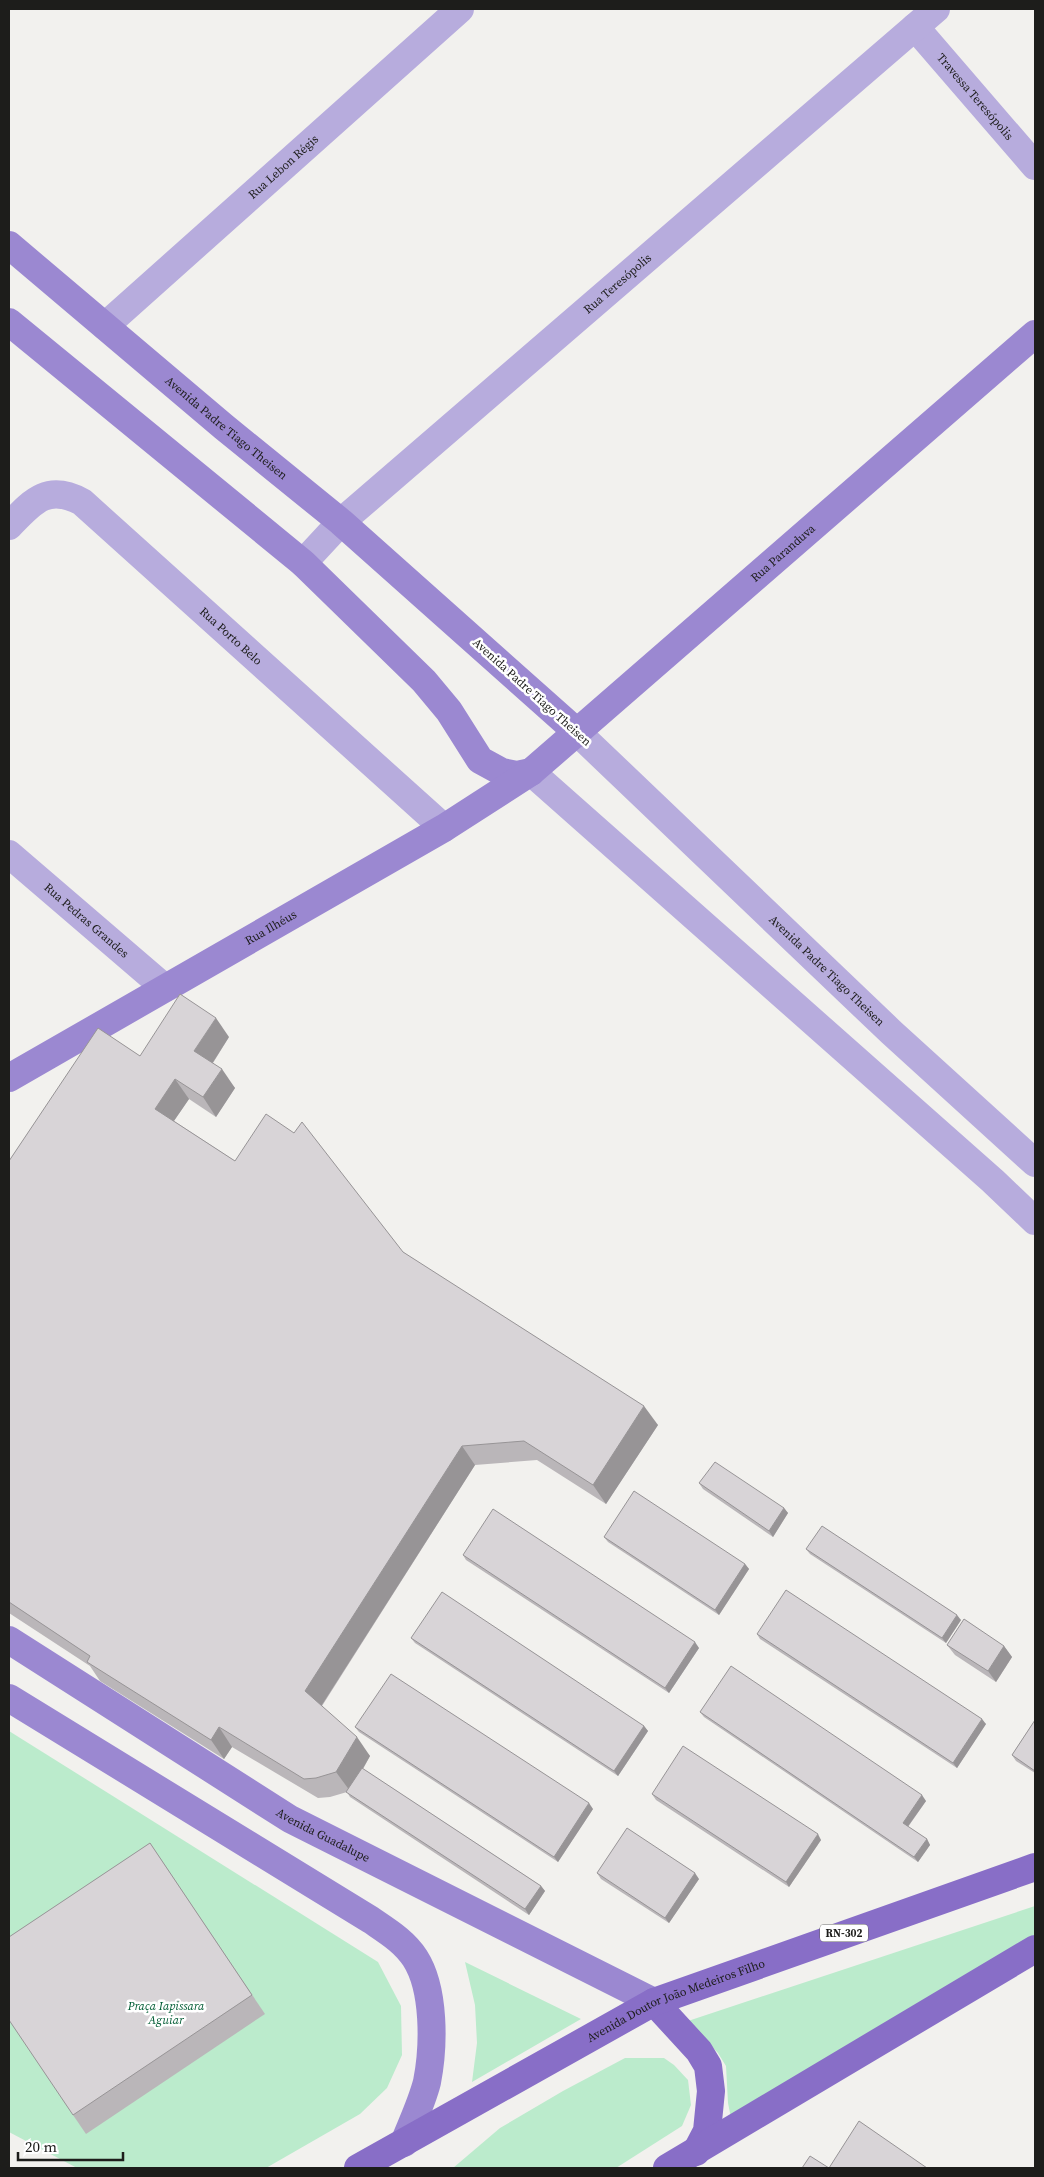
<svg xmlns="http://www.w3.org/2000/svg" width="1044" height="2177" viewBox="0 0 1044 2177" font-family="'Source Serif 4',serif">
<rect width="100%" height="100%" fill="#f2f1ee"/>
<g fill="#bbebcc">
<path d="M9 1731 378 1962 401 2006 402 2055 387 2088 360 2114 266 2168H77L9 2132Z"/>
<path d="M1035 1906V1938L732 2123 728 2103 726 2066 718 2053 688 2021Z"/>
<path d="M465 1962 581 2019 472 2082 477 2043 475 2005Z"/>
<path d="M625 2058H664L674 2065 688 2080 691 2105 682 2126 616 2168H453L500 2128 563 2091Z"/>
</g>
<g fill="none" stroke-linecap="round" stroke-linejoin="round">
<g stroke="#b7acdd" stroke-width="28">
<path id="s1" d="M915 27 1035 166"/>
<path id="s2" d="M105 326 460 9"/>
<path id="s3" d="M9 526C32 502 47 483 82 502L444 828"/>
<path id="s4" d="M303 563 341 522 936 9"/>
<path id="s5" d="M578 733 891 1032 1035 1163"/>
<path d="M531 772 993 1181 1035 1221"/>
<path id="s6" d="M9 854 165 988"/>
</g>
<g stroke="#9b88d1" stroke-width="28">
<path id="s7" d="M9 245 224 427 341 522 578 733"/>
<path d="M9 322 303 563 424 681 449 711 480 760 502 772 517 775 531 772"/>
<path id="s8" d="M9 1078 444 828 531 772 1035 334"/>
<path id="s9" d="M9 1640 290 1819 654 2002"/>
<path d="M9 1698 371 1920C387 1931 404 1941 415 1958 435 1989 434 2046 427 2082 422 2102 412 2123 404 2143"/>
</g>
<g stroke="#886ec7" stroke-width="28">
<path d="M654 2002 699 2051 708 2066 711 2091 707 2131 696 2152"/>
<path id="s10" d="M358 2168 654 2002 1035 1867"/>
<path d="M667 2168 1035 1949"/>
</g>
</g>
<g fill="#bab6b9">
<path d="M229 1037 213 1063 235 1088 216 1117 189 1099 174 1121 235 1161 403 1252 658 1425 606 1504 537 1460 475 1465 322 1706 370 1756 363 1769 541 1886 545 1891 529 1915 350 1797 347 1792 330 1797 318 1798 232 1747 224 1759 100 1681 90 1666 9 1613V1161Z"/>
<path d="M699 1483 784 1508 788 1513 773 1537 703 1489Z"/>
<path d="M604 1537 745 1564 749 1569 719 1615 608 1542Z"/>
<path d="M806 1549 961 1620 946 1643 810 1554Z"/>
<path d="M463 1555 699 1648 669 1693 466 1560Z"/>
<path d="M757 1634 986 1724 957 1768 760 1639Z"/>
<path d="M411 1638 644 1726 648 1731 618 1776 415 1643Z"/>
<path d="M947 1645 1004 1646 1012 1657 996 1682 955 1655Z"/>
<path d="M700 1712 926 1801 908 1827 927 1839 930 1845 918 1862 704 1717Z"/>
<path d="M1035 1720V1773L1016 1761 1012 1755Z"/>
<path d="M355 1727 593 1809 558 1862 359 1732Z"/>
<path d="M652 1794 821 1840 789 1887 656 1800Z"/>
<path d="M150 1843 265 2014 86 2134 73 2115Z"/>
<path d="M597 1873 699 1879 669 1923 601 1879Z"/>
</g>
<g fill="#979496">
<path d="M216 1018 229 1037 208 1070 194 1051Z"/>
<path d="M222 1069 235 1088 216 1117 203 1097Z"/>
<path d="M175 1079 189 1099 169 1128 155 1109Z"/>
<path d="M644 1406 658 1425 606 1504 593 1485Z"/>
<path d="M462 1446 475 1465 318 1711 305 1691Z"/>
<path d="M784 1508 788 1513 773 1537 769 1531Z"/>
<path d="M745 1564 749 1569 719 1615 715 1610Z"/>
<path d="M957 1615 961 1620 946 1643 942 1638Z"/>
<path d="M695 1642 699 1648 669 1693 665 1688Z"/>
<path d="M1004 1646 1012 1657 996 1682 988 1671Z"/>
<path d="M982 1719 986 1724 957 1768 953 1763Z"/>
<path d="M644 1726 648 1731 618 1776 614 1771Z"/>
<path d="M219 1727 232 1747 224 1759 211 1740Z"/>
<path d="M357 1737 370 1756 350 1791 336 1772Z"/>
<path d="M922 1795 926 1801 906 1829 903 1823Z"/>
<path d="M589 1803 593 1809 558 1862 554 1857Z"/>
<path d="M818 1834 821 1840 789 1887 786 1882Z"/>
<path d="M927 1839 930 1845 918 1862 914 1857Z"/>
<path d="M695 1873 699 1879 669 1923 665 1918Z"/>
<path d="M541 1886 545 1891 529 1915 525 1909Z"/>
</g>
<g fill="#d8d4d7" stroke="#979496">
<path d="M180 994 216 1018 194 1051 222 1069 203 1097 175 1079 155 1109 235 1161 266 1114 294 1133 302 1122 403 1252 644 1406 593 1485 524 1441 462 1446 305 1691 357 1737 336 1772 316 1778 304 1779 219 1727 211 1740 87 1662 90 1656 9 1602V1161L98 1028 140 1056Z"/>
<path d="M715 1462 784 1508 769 1531 699 1483Z"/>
<path d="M634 1491 745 1564 715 1610 604 1537Z"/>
<path d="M493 1509 695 1642 665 1688 463 1555Z"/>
<path d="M822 1526 957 1615 942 1638 806 1549Z"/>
<path d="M786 1590 982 1719 953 1763 757 1634Z"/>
<path d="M442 1592 644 1726 614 1771 411 1638Z"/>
<path d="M964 1619 1004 1646 988 1671 947 1645Z"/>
<path d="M731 1666 922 1795 903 1823 927 1839 914 1857 700 1712Z"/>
<path d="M391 1674 589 1803 554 1857 355 1727Z"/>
<path d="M1035 1720V1771L1012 1755Z"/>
<path d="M683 1746 818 1834 786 1882 652 1794Z"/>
<path d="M362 1768 541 1886 525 1909 346 1792Z"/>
<path d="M627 1828 695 1873 665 1918 597 1873Z"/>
<path d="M150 1843 252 1995 73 2115 9 2020V1937Z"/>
<path d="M859 2121 927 2168H829Z"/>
<path d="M810 2156 829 2168H802Z"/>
</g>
<g text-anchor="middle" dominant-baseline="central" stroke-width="5" stroke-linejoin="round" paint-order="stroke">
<rect fill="#fff" stroke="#61615f" stroke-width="1" x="820" y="1924.5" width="48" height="17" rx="4"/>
<g font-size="11" font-weight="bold" fill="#1d1d1b">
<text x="844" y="1933">RN-302</text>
</g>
<g font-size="12" fill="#1d1d1b" stroke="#fff">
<text stroke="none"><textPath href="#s1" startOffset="92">Travessa Teresópolis</textPath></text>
<text stroke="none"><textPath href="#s2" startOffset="239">Rua Lebon Régis</textPath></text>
<text stroke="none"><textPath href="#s4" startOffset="421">Rua Teresópolis</textPath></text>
<text stroke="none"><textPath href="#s7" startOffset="284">Avenida Padre Tiago Theisen</textPath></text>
<text stroke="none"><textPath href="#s8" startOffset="939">Rua Paranduva</textPath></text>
<text stroke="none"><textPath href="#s3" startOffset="286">Rua Porto Belo</textPath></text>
<text transform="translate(532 692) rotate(42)">Avenida Padre Tiago Theisen</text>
<text stroke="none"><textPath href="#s6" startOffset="102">Rua Pedras Grandes</textPath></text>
<text stroke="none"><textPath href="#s8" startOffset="302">Rua Ilhéus</textPath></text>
<text stroke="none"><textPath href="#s5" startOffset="344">Avenida Padre Tiago Theisen</textPath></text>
<text stroke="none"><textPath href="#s9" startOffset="370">Avenida Guadalupe</textPath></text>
<text stroke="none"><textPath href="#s10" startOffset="360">Avenida Doutor João Medeiros Filho</textPath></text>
</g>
<g font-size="12" font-style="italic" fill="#005c34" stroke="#fff">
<text x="166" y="2006">Praça Iapissara<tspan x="166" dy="14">Aguiar</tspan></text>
</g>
</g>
<rect width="1044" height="2177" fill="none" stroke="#1d1d1b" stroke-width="20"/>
<path d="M18 2152v8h105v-8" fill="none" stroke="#1d1d1b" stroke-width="2.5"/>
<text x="25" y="2152" font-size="15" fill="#1d1d1b" stroke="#ffffff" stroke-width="4" paint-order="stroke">20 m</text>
</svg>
